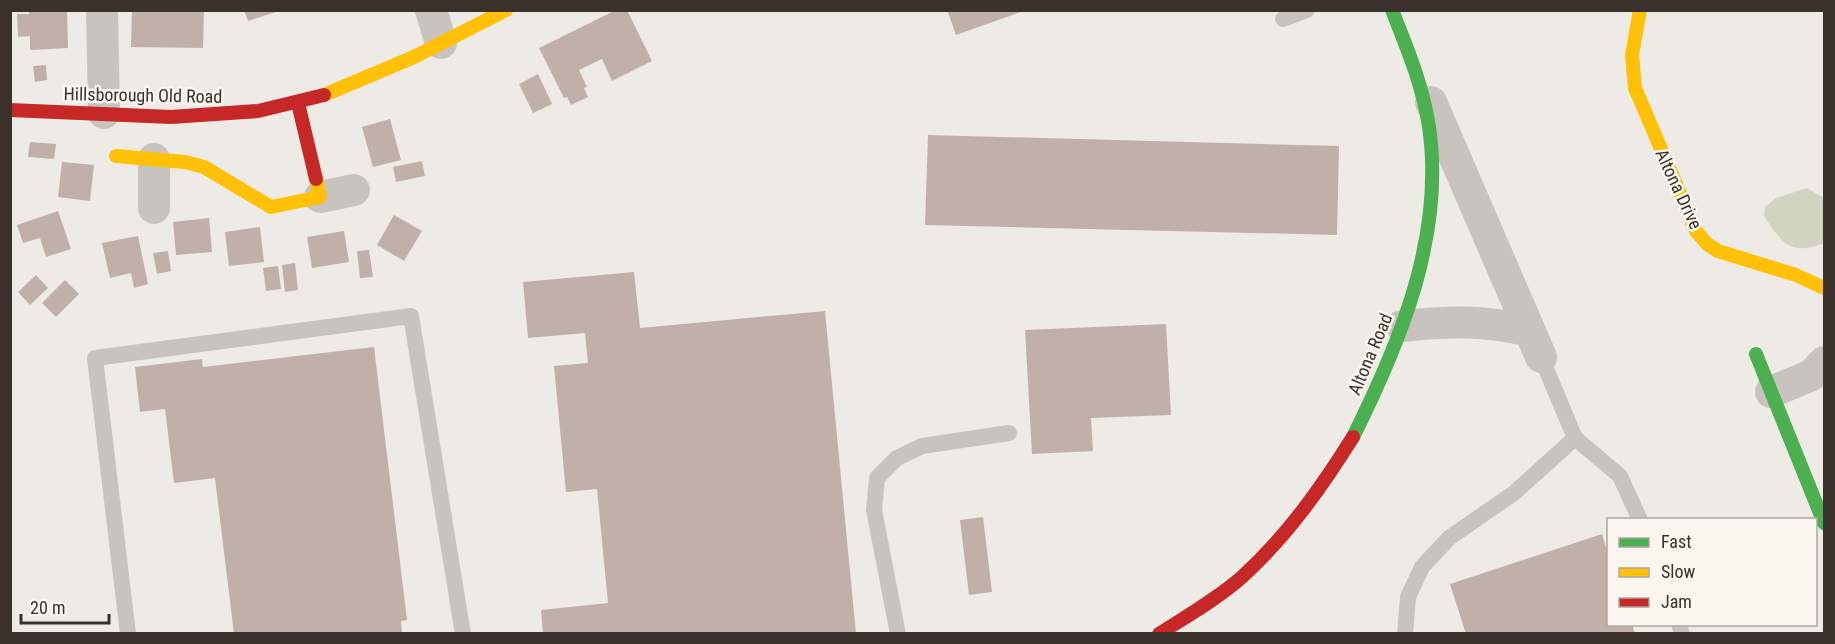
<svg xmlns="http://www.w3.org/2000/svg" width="1835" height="644" viewBox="0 0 1835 644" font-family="'Roboto Condensed',sans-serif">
<rect width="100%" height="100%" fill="#eeebe6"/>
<path fill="#d0d4c1" d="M1807 188 1824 198V243C1791 257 1781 242 1764 216L1765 207 1776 198Z"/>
<g fill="#c1b0a9">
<path d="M29 10H67L68 48 30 50V36L18 37 17 14H29Z"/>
<path d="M132 10H204L203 48 131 47Z"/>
<path d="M244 10H279V11L248 21Z"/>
<path d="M616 10H627L652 61 612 81 602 59 579 70 587 87 584 88 588 97 571 105 567 97 564 98 539 48Z"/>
<path d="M947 10H1024V11L956 35Z"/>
<path d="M46 65 47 80 35 82 33 66Z"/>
<path d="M538 74 552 104 533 113 519 84Z"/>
<path d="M390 119 401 160 373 167 362 127Z"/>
<path d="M928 135 1339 146 1337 235 925 225Z"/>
<path d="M30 142 56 144 54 159 28 157Z"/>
<path d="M422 161 425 176 396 182 393 167Z"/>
<path d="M62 162 94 165 90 201 58 197Z"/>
<path d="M58 211 71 249 46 257 40 238 23 243 17 225Z"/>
<path d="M394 215 422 231 404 261 377 245Z"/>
<path d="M209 218 212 252 176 255 173 222Z"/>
<path d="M260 227 264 262 229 266 225 232Z"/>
<path d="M344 231 349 262 312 268 307 237Z"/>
<path d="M138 236 148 284 134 288 131 273 110 278 102 243Z"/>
<path d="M369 250 373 277 360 278 357 251Z"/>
<path d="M168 251 171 271 157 274 153 253Z"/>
<path d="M295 263 298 290 285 292 282 265Z"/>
<path d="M278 266 281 289 266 291 263 268Z"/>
<path d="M634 272 640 328 825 311 856 634H543L541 610 608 603 597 489 566 492 554 366 588 363 585 333 528 338 523 282Z"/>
<path d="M36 275 48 288 30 305 18 292Z"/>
<path d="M65 280 79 294 56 317 42 303Z"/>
<path d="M1166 324 1171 415 1091 418 1093 451 1032 454 1025 330Z"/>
<path d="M374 347 407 620 401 621 402 634H234L215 478 174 483 165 409 140 412 135 367 202 359 203 367Z"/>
<path d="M983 517 992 592 969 595 960 520Z"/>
<path d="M1602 534 1608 554V624H1632L1635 634H1466L1450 584Z"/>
</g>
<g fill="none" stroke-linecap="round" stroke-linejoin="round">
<g stroke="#c8c3bf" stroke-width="16">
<path d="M1283 19 1307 10"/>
<path d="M1541 357 1575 438 1620 476 1640 520"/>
<path d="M1679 624 1682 634"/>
<path d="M128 634 95 358 411 316 463 634"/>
<path d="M898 634 874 510 877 478 897 458 922 446 1009 433"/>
<path d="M1405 634 1408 597 1422 567 1449 538 1514 493 1575 438"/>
</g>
<g stroke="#c8c3bf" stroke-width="32">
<path d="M102 10 104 113"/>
<path d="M431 10 441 43"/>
<path d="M1431 102 1541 357"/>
<path d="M320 197 354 190"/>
<path d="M154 208V159"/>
<path d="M1402 326C1448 321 1485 320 1530 331"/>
<path d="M1771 392 1812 375 1824 362"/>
</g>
<g stroke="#4caf50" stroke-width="14">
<path d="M1756 354 1824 523"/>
<path d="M1353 437C1400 343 1445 235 1429 127 1423 86 1407 48 1392 10"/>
</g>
<g stroke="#ffc107" stroke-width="14">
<path d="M1640 10 1632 55 1635 88 1696 231 1707 244 1718 251 1796 275 1824 288"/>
<path d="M324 95 414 57 506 10"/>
<path d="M116 156 185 162 204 167 271 207 320 197 316 179"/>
</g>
<g stroke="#c62828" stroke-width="14">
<path d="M298 103 316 179"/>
<path d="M10 110 171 117 258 111 324 95"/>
<path d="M1159 634C1187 616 1217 599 1242 577 1287 536 1321 488 1353 437"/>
</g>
</g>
<g text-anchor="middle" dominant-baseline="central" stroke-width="5" stroke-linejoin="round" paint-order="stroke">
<g font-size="18" fill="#3a312c" stroke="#faf5ef">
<text transform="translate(143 95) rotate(1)">Hillsborough Old Road</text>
<text transform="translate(1679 189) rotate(65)">Altona Drive</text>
<text transform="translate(1370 354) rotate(-67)">Altona Road</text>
</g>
</g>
<rect width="1835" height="644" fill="none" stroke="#3a312c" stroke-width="24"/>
<rect x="1607" y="518" width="210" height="108" fill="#faf5ef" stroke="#ada7a1" stroke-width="1.5"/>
<rect x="1619" y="538" width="30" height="9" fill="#4caf50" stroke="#ada7a1" stroke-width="1.5"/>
<text x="1661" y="548" font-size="18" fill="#3a312c">Fast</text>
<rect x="1619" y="568" width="30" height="9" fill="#ffc107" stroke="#ada7a1" stroke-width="1.5"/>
<text x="1661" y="578" font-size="18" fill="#3a312c">Slow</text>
<rect x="1619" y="598" width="30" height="9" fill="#c62828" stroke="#ada7a1" stroke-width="1.5"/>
<text x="1661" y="608" font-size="18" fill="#3a312c">Jam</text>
<path d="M21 614v9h88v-9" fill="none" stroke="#3a312c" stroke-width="3"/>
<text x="30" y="614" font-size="18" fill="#3a312c" stroke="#faf5ef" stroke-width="4.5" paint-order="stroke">20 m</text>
</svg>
